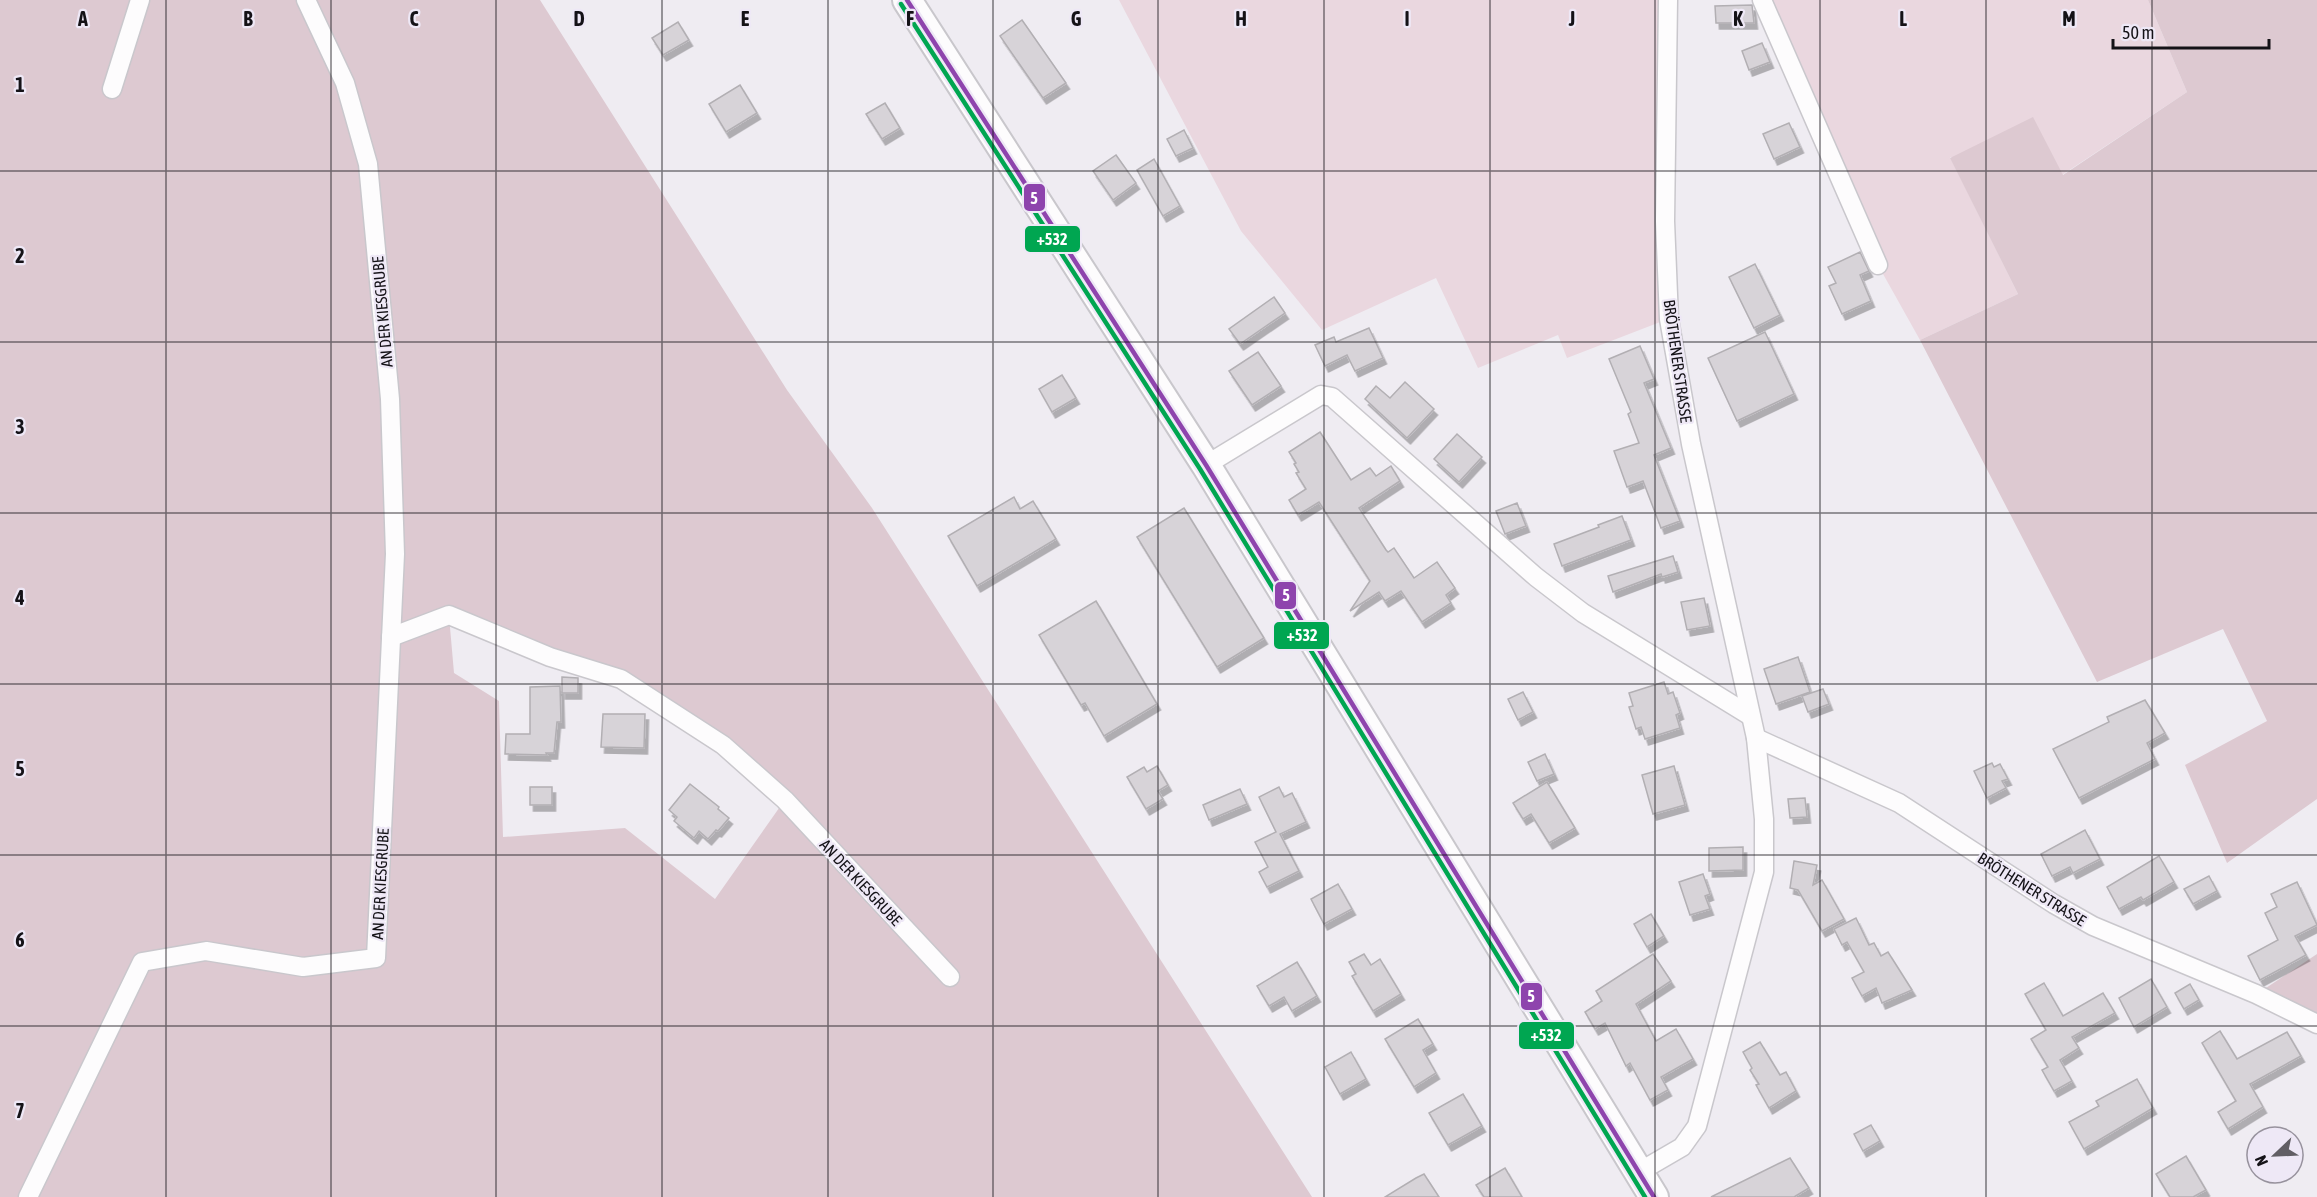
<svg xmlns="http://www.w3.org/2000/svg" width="2317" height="1197" viewBox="0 0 2317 1197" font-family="'Asap Condensed',sans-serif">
<defs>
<filter id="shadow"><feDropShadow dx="3.5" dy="6" stdDeviation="0" flood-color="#0004"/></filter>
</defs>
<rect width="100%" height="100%" fill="#efecf2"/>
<g fill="#ead7df">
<path d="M1119 0H1668V319L1567 358 1558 335 1478 368 1436 278 1322 330 1241 231Z"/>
<path d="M1762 0H2148L2187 92 2062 175 1950 157 2018 294 1920 340 1878 265Z"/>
</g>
<g fill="#ddc9d1" fill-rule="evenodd">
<path d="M0 0H540L787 390 872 508 1312 1197H0ZM449 616 621 679 784 801 715 899 625 828 503 837 499 701 454 673Z"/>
<path d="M2148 0H2317V799L2227 863 2185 765 2267 721 2223 629 2097 682 1920 340 2018 294 1950 158 2033 117 2063 175 2187 92Z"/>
<path d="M2317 954V1024L2257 994Z"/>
</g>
<g fill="#d7d3d8" stroke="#b2afb3" stroke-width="1.5" filter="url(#shadow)">
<path d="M1752 5 1754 23H1716L1715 6Z"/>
<path d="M1022 20 1066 83 1043 98 1000 36Z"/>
<path d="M678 22 689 40 663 55 652 38Z"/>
<path d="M1762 43 1770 62 1749 70 1742 51Z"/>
<path d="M740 85 757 113 726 132 709 104Z"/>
<path d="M885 103 900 128 882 139 866 114Z"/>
<path d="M1789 123 1800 147 1774 159 1763 134Z"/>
<path d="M1184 130 1193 148 1176 156 1167 139Z"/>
<path d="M1116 155 1136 183 1113 200 1093 171Z"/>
<path d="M1154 159 1180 206 1163 216 1137 170Z"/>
<path d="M1860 252 1869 271 1860 275 1871 301 1842 314 1829 286 1836 283 1828 267Z"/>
<path d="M1755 264 1780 315 1754 328 1729 277Z"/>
<path d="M1274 297 1285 313 1240 344 1229 329Z"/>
<path d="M1369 328 1383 358 1355 371 1347 355 1325 366 1315 345 1334 337 1336 342Z"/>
<path d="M1765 332 1794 394 1737 421 1708 358Z"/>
<path d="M1640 346 1654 379 1644 383 1671 448 1654 455 1680 521 1661 528 1643 481 1627 487 1614 451 1639 443 1628 414 1631 412 1609 359Z"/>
<path d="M1258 352 1281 386 1252 405 1229 371Z"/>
<path d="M1062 375 1076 398 1052 412 1039 389Z"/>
<path d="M1405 382 1434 409 1407 438 1365 399 1376 386 1390 398Z"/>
<path d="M1320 432 1351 480 1370 468 1376 476 1391 466 1400 481 1359 508 1386 550 1388 552 1394 548 1414 578 1437 562 1455 588 1446 595 1451 603 1422 622 1401 591 1385 601 1379 592 1350 611 1370 581 1319 502 1298 515 1289 500 1306 489 1296 473 1299 472 1294 464 1296 463 1289 452Z"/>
<path d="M1457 434 1482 457 1459 482 1434 459Z"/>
<path d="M1014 497 1020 509 1033 501 1056 539 977 586 948 536Z"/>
<path d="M1517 503 1526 526 1505 534 1496 511Z"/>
<path d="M1184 508 1264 638 1217 667 1137 537Z"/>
<path d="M1622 516 1631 540 1562 566 1554 544 1599 527 1598 525Z"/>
<path d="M1673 556 1678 572 1662 577 1661 574 1613 592 1608 576Z"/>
<path d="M1704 598 1710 626 1687 630 1681 602Z"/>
<path d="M1096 601 1157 704 1104 736 1085 703 1081 705 1039 635Z"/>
<path d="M1798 657 1810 692 1776 704 1764 669Z"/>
<path d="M562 677 578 678V693H562Z"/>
<path d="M1664 682 1668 694 1673 692 1680 713 1676 715 1680 728 1645 739 1641 727 1636 729 1629 707 1633 706 1629 693Z"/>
<path d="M560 686 561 722H557L554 753H546L547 755 505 754 506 734H530V687Z"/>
<path d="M1823 689 1829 704 1808 712 1802 696Z"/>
<path d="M1523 692 1533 712 1518 720 1508 699Z"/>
<path d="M2145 700 2165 733 2147 743 2155 759 2079 798 2053 749 2109 722 2107 717Z"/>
<path d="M603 714H645L644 748 601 747Z"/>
<path d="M1545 754 1554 774 1537 781 1528 762Z"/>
<path d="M1992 763 1994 767 2000 764 2008 779 2002 781 2006 788 1987 798 1974 771Z"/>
<path d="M1157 766 1168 785 1158 791 1163 799 1146 809 1127 777 1144 767 1147 772Z"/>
<path d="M1674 766 1685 805 1653 814 1642 775Z"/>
<path d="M1547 782 1575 828 1549 843 1531 814 1523 819 1513 803Z"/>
<path d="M690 784 719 807 718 809 729 818 718 831 716 830 708 839 699 831 694 838 674 821 677 817 669 810Z"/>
<rect x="530" y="787" width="22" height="18"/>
<path d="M1279 787 1284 797 1292 793 1306 822 1280 834 1299 871 1267 887 1259 872 1268 867 1255 842 1276 832 1259 797Z"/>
<path d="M1240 789 1247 804 1209 820 1203 805Z"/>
<path d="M1805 798 1807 817 1790 818 1788 799Z"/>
<path d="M2085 830 2100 859 2073 873 2070 867 2052 876 2041 854Z"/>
<path d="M1743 847V870L1709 871V848Z"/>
<path d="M2159 856 2174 882 2143 900 2141 897 2119 909 2107 887Z"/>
<path d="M1794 861 1817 865 1813 885 1822 880 1844 919 1822 931 1798 890 1790 888Z"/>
<path d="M1703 874 1710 894 1705 896 1710 909 1690 915 1679 882Z"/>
<path d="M2209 876 2217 891 2193 904 2184 889Z"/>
<path d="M2297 882 2317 925 2295 936 2306 955 2260 980 2248 956 2278 940 2265 913 2277 907 2271 894Z"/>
<path d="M1338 884 1352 909 1324 924 1311 899Z"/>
<path d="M1651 914 1664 936 1647 947 1634 924Z"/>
<path d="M1856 918 1869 945 1874 943 1881 956 1888 952 1912 990 1882 1003 1876 988 1862 996 1852 978 1864 972 1847 942 1842 945 1834 929Z"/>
<path d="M1364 954 1371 965 1380 959 1401 994 1373 1011 1352 976 1356 974 1349 962Z"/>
<path d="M1653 954 1671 981 1636 1004 1656 1041 1676 1029 1693 1059 1661 1077 1668 1090 1650 1100 1630 1063 1626 1066 1605 1023 1595 1029 1585 1012 1602 1001 1596 991Z"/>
<path d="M1297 962 1317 996 1292 1011 1284 997 1269 1006 1257 986Z"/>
<path d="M2151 979 2167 1007 2134 1027 2119 998Z"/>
<path d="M2044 983 2063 1016 2103 993 2115 1013 2072 1037 2079 1048 2060 1060 2072 1081 2054 1091 2042 1070 2048 1067 2031 1039 2046 1030 2025 994Z"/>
<path d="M2190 984 2199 1000 2184 1009 2175 993Z"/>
<path d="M1418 1019 1433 1044 1423 1050 1436 1073 1414 1087 1385 1039Z"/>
<path d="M2220 1031 2237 1059 2287 1032 2301 1056 2250 1084 2263 1107 2228 1129 2218 1112 2236 1101 2202 1043Z"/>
<path d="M1760 1042 1780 1075 1786 1072 1796 1091 1769 1108 1756 1085 1759 1084 1750 1070 1752 1068 1743 1052Z"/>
<path d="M1351 1052 1366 1079 1340 1094 1325 1067Z"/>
<path d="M2137 1079 2153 1108 2084 1149 2069 1122 2099 1106 2096 1101Z"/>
<path d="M1463 1094 1482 1126 1448 1145 1429 1113Z"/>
<path d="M1871 1125 1880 1141 1863 1151 1854 1134Z"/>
<path d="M2186 1156 2206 1190 2193 1197H2170L2156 1174Z"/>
<path d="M1790 1158 1809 1188 1794 1197H1711Z"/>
<path d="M1505 1168 1522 1197H1484L1476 1185Z"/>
<path d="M1424 1174 1439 1197H1385L1416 1178Z"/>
</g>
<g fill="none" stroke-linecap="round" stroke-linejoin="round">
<defs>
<g id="street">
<path d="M1762 0 1878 265"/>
<path d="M112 89 140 0"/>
<path d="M1206 465 1321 395 1332 397 1536 577 1583 613 1749 715"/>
<path d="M391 637 449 615 550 657 621 679 723 745 785 800 950 977"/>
<path d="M1756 738 1899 803 2054 904 2093 926 2256 994 2317 1024"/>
<path d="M1639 1172 1682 1147 1697 1126 1764 872V819L1756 738 1691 444 1669 319 1665 221 1668 0"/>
<path d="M28 1197 142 962 206 951 303 967 376 958 395 554 390 399 368 164 345 83 306 0"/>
</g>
<path id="primary" d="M907 0 1206 465 1654 1197"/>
</defs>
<use href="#street" stroke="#c9c7cc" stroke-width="21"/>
<use href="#primary" stroke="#c9c7cc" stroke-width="32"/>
<use href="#street" stroke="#fdfcfd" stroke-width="18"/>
<use href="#primary" stroke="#fdfcfd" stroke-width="28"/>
<defs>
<path id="bus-1" d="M907 0 1206 465 1654 1197"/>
<path id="bus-2" d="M901 4 1200 469 1645 1197"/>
</defs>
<use href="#bus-1" stroke="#eee8f6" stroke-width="9"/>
<use href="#bus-2" stroke="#eee8f6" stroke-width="9"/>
<use href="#bus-1" stroke="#8e44ad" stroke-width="4.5"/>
<use href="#bus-2" stroke="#00a651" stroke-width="4.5"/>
</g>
<path fill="none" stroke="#141217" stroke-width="1.5" stroke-opacity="0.55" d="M166 0V1197M331 0V1197M496 0V1197M662 0V1197M828 0V1197M993 0V1197M1158 0V1197M1324 0V1197M1490 0V1197M1655 0V1197M1820 0V1197M1986 0V1197M2152 0V1197M0 171H2317M0 342H2317M0 513H2317M0 684H2317M0 855H2317M0 1026H2317"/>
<g text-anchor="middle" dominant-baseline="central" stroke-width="4.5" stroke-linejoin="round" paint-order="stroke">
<g font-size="16" fill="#141217" stroke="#eee8f6">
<text transform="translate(382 312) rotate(-95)">AN DER KIESGRUBE</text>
<text transform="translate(1678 361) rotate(82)">BRÖTHENER STRASSE</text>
<text transform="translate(861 882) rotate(47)">AN DER KIESGRUBE</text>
<text transform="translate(380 884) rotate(-87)">AN DER KIESGRUBE</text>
<text transform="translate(2032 889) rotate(32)">BRÖTHENER STRASSE</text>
</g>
</g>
<g font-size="20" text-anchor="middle" font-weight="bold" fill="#141217" stroke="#eee8f6" stroke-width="4.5" stroke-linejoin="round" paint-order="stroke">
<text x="83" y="26">A</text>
<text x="248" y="26">B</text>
<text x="414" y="26">C</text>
<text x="579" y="26">D</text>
<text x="745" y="26">E</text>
<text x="910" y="26">F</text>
<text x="1076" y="26">G</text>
<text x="1241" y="26">H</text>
<text x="1407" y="26">I</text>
<text x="1572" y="26">J</text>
<text x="1738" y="26">K</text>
<text x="1903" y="26">L</text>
<text x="2069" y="26">M</text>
<text x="20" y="92">1</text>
<text x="20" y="263">2</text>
<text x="20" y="434">3</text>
<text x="20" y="605">4</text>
<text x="20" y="776">5</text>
<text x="20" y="947">6</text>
<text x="20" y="1118">7</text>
</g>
<g stroke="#eee8f6" stroke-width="2">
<rect x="1023" y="183" width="23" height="29" rx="6" fill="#8e44ad"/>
<rect x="1024" y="225" width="57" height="28" rx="6" fill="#00a651"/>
<rect x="1274" y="581" width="23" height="29" rx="6" fill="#8e44ad"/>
<rect x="1273" y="621" width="57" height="29" rx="6" fill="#00a651"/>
<rect x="1520" y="982" width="23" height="29" rx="6" fill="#8e44ad"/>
<rect x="1518" y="1021" width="57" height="29" rx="6" fill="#00a651"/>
</g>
<g font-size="16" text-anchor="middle" font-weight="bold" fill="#fff">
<text x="1034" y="204">5</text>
<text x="1052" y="245">+532</text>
<text x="1286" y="601">5</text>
<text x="1302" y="641">+532</text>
<text x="1531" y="1002">5</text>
<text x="1546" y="1041">+532</text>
</g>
<g transform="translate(2275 1155) rotate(247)"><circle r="28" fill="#eee8f6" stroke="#97929d" stroke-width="1.5"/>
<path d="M0-4.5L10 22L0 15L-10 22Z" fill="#615e64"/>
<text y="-9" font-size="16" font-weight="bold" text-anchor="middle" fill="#141217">N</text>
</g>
<path d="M2113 39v9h156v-9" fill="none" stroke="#141217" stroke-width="3"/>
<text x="2122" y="39" font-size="18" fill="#141217" stroke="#eee8f6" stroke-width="4.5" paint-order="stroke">50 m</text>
</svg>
